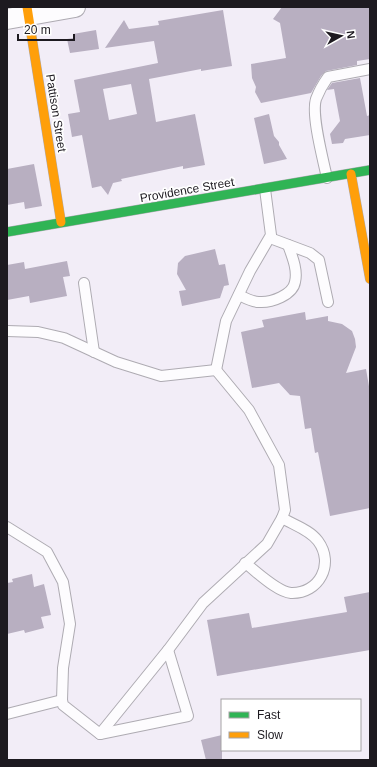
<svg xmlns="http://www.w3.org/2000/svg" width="377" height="767" viewBox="0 0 377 767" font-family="Arial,sans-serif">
<rect width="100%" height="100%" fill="#f2edf7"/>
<g fill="#b8afc1" fill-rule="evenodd">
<path d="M282 7H370V59L357 61V65L326 71 321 76 311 93 261 103 255 92 256 87 252 78 251 64 286 58 280 23 273 19Z"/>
<path d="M223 10 232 66 201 71V69L149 79 156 122 195 114 205 165 183 169V166L121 179 122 181 113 183 108 195 101 186 92 188 82 135 72 137 68 114 80 112 74 80 158 63 154 41 105 48 124 20 129 29 159 25 158 21ZM131 84 137 114 109 120 103 89Z"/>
<path d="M96 30 99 49 70 53 67 39 74 38 73 34Z"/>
<path d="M360 78 367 116 370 115V135L345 139 343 143 332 144 330 134 340 121 334 89 327 90 332 83Z"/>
<path d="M269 114 274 136 279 142V145L287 159 264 164 254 118Z"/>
<path d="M34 164 42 206 25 209 24 202 7 205V169Z"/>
<path d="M215 249 219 265 225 264 229 285 224 286 220 298 182 306 179 291 186 290 177 274 178 263 185 256Z"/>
<path d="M67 261 70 276 63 277 67 296 30 303 29 296 7 300V265L24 262 25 269Z"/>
<path d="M305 312 306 320 328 316V321L342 324 352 331 355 339 356 347 346 373 366 369 370 392V508L330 516 318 452 315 453 311 428 305 429 300 396 290 395 279 383 252 388 241 332 264 327 262 320Z"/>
<path d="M32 574 34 587 44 584 51 615 41 617 44 628 25 633 24 630 7 634V583L13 582 12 579Z"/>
<path d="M370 592V650L217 676 207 620 249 613 252 628 347 612 344 597Z"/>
<path d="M222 735V760H206L201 740Z"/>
</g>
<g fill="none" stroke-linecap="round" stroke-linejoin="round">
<defs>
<g id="lane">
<path d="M327 178C323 159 311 115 316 99 319 91 323 84 328 77L370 69"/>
<path d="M270 238 310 253 319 260 328 302"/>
<path d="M84 283 94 352"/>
<path d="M239 295C245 298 252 302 259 302 271 303 293 295 295 282 298 270 292 256 288 245"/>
<path d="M7 331 38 332 64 338 116 362 161 376 216 370"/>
<path d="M216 370 226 321 250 271 271 235 265 189"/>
<path d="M7 527 47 552 63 582 70 624 63 668 62 700 63 705 100 734 168 650 203 603 267 544 282 518 285 510 279 465 249 410 216 370"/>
<path d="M245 563C256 571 277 592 291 593 319 594 335 564 318 541 310 530 294 525 282 518"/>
<path d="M7 714 62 700"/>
<path d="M100 734 188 716 168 650"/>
</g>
<path id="street" d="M7 19 75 7"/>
<path id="fast" d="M7 232 370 170"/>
<g id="slow">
<path d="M27 7 61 222"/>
<path d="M351 174 370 279"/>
</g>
</defs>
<use href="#lane" stroke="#aeabb2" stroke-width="12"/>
<use href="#street" stroke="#aeabb2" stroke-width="22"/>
<use href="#fast" stroke="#aeabb2" stroke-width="10"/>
<use href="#slow" stroke="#aeabb2" stroke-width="10"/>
<use href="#lane" stroke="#fdfcfe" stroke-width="10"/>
<use href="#street" stroke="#fdfcfe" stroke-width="20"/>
<use href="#fast" stroke="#30b455" stroke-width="9"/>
<use href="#slow" stroke="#ff9f0a" stroke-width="9"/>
</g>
<g text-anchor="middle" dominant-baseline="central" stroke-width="3.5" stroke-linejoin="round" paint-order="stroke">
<g font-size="12" fill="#1d1a20" stroke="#fff">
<text transform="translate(56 113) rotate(81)">Pattison Street</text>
<text transform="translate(187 190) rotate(-10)">Providence Street</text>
</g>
</g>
<rect width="377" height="767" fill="none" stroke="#1d1a20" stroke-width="16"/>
<rect x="221" y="699" width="140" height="52" fill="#ffffff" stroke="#a5a3a6"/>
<rect x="229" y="712" width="20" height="6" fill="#30b455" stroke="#a5a3a6"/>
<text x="257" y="719" font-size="12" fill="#1d1a20">Fast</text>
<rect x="229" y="732" width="20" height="6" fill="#ff9f0a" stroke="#a5a3a6"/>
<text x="257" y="739" font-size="12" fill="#1d1a20">Slow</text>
<g transform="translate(341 36) rotate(82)" stroke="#ffffff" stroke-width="3" paint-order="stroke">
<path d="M0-3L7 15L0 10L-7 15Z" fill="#1d1a20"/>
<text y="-6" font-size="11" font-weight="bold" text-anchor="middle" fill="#1d1a20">N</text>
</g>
<path d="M18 34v6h56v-6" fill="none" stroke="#1d1a20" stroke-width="2"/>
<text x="24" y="34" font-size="12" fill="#1d1a20" stroke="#ffffff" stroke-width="3" paint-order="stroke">20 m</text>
</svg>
